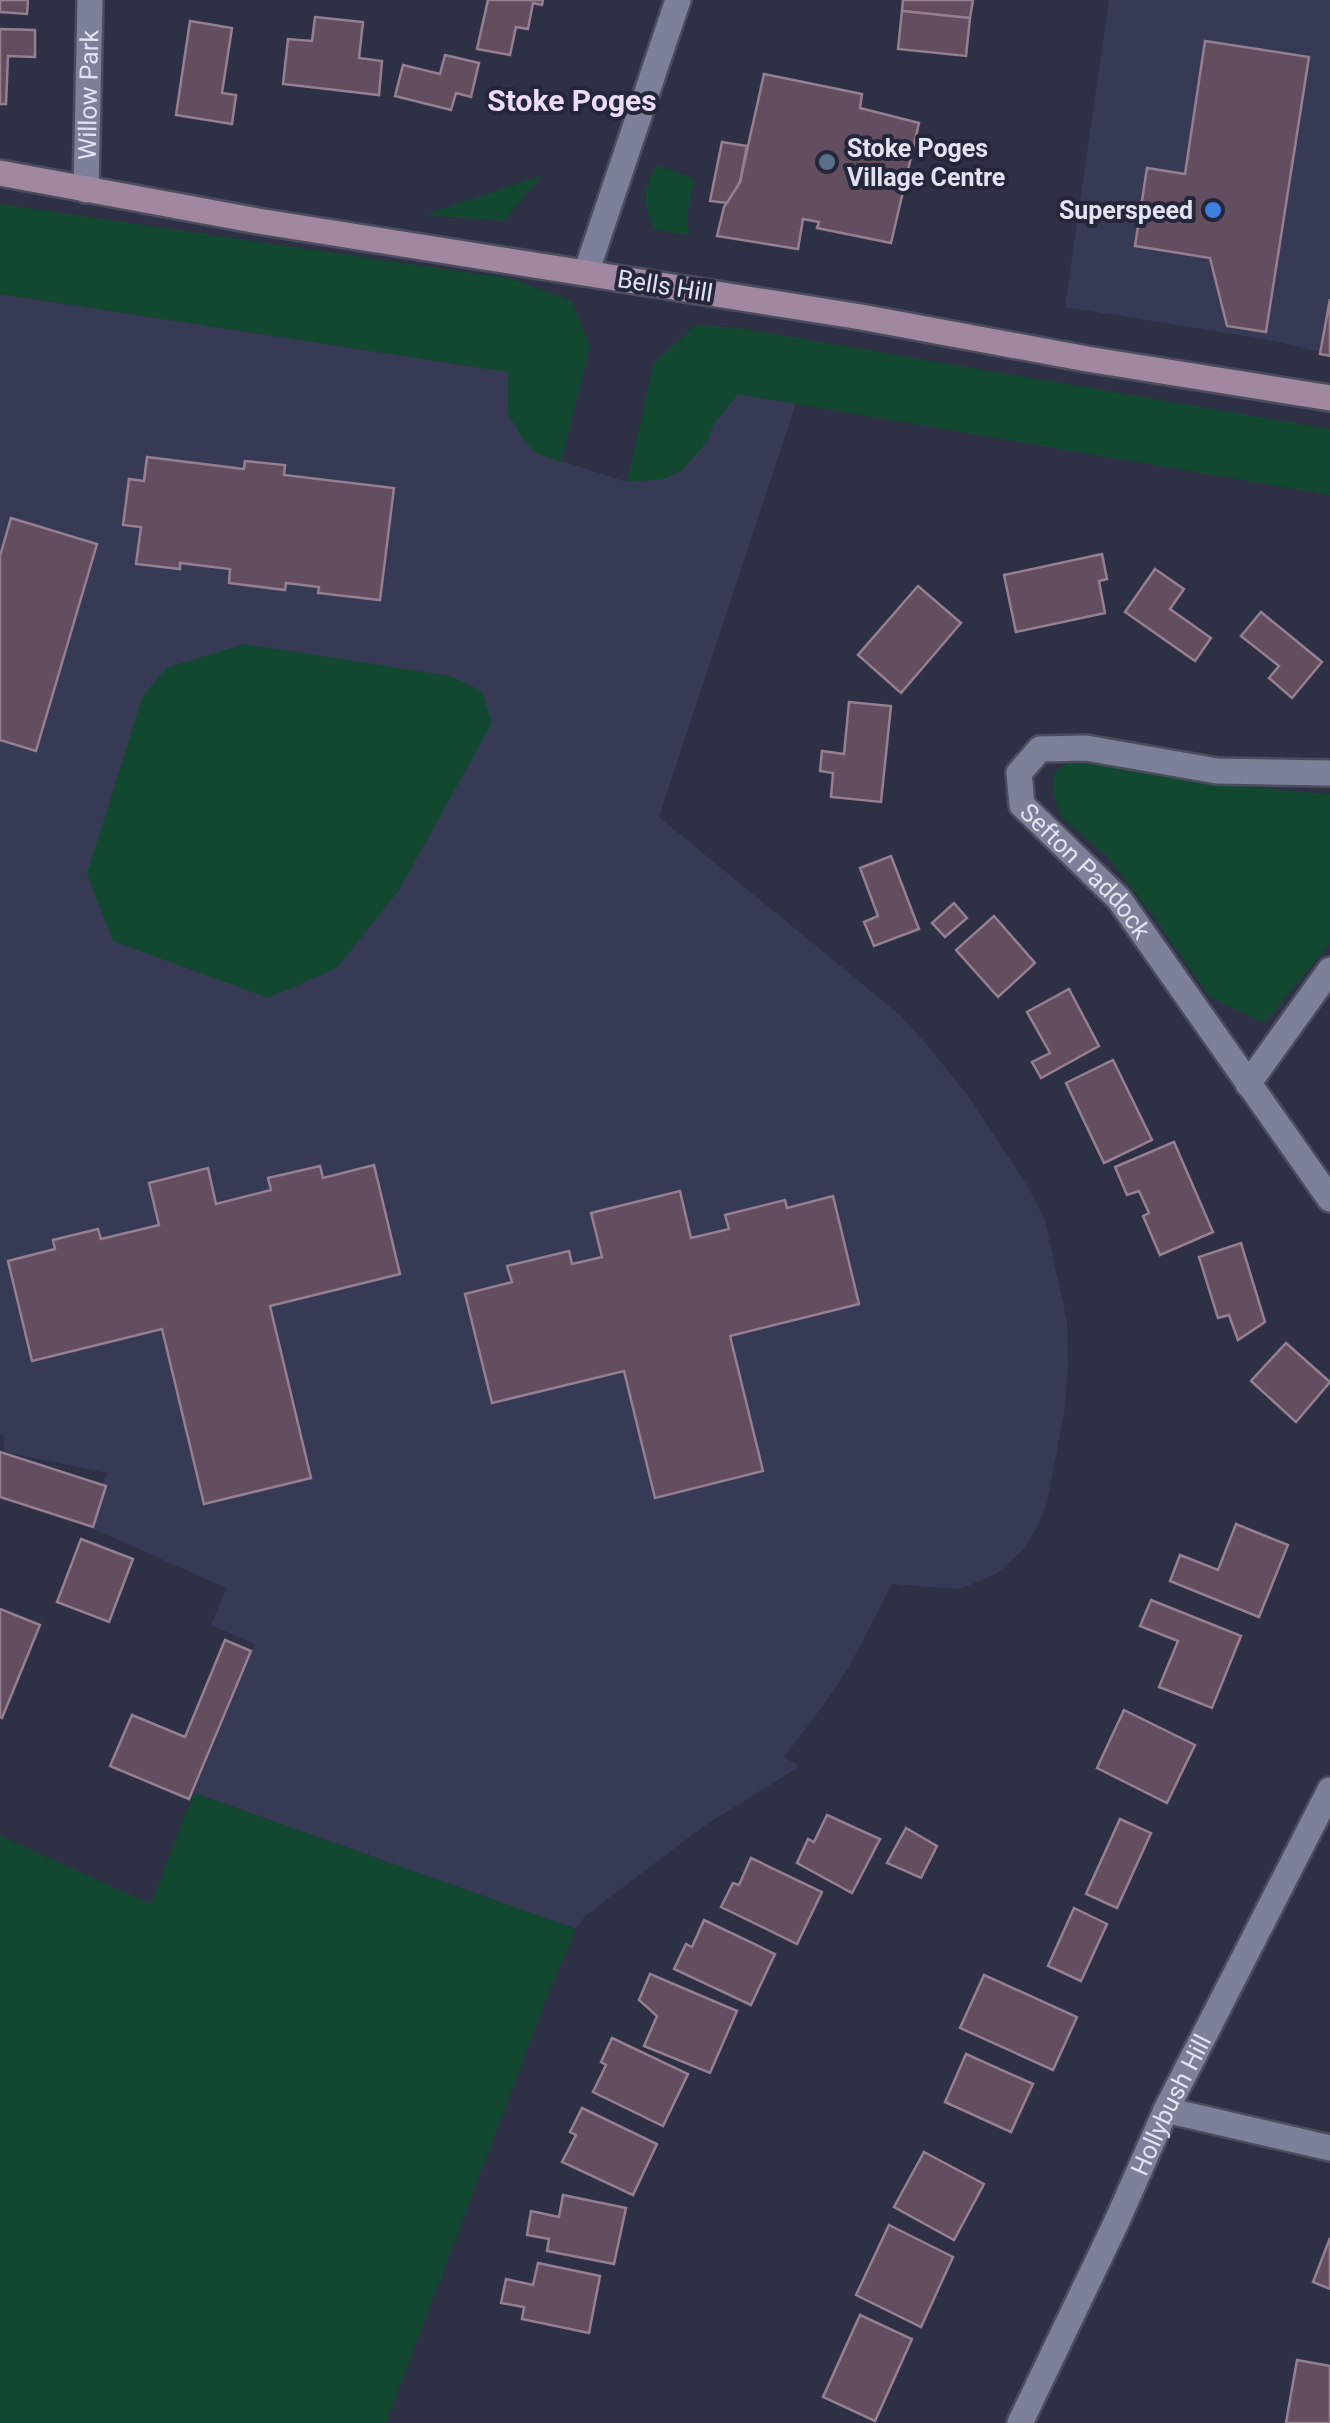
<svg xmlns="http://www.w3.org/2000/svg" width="1330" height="2423" viewBox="0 0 1330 2423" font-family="Roboto,sans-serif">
<rect width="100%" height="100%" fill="#2e3045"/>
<g fill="#373a55">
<path d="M1109 0H1330V354L1264 339 1065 307Z"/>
<path d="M0 294 509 372 536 453 627 482 708 441 712 425 738 394 796 403 659 817 900 1015 928 1046 969 1097 1028 1187 1045 1220 1067 1321 1068 1364 1065 1408 1047 1503 1035 1531 1022 1551 996 1574 965 1587 954 1589 892 1584 850 1665 825 1703 784 1757 798 1765 797 1768 704 1826 585 1916 576 1929 194 1793 255 1644 211 1625 226 1588 85 1525 107 1473 4 1452V1436L0 1434Z"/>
</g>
<g fill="#134830">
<path d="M657 165 694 179 687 217 689 235 654 229C644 203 641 189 657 165Z"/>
<path d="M542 175 504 221 425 215Z"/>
<path d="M0 204 513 279 572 301 590 346 561 462 536 453 525 442 508 414V372L0 294Z"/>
<path d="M696 325 739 328 1330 429V495L738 394 713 425 708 441 681 471 664 479 627 482 654 363Z"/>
<path d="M244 644 450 676 482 691 492 723 399 890 337 968 268 998 113 941 87 874 142 698 166 668Z"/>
<path d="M1075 757 1281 790 1330 794V944L1264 1023 1210 997 1155 918 1106 855 1062 818 1053 792 1054 773Z"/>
<path d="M194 1793 576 1929 547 1997 386 2423H0V1836L151 1904Z"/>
</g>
<g fill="#624e5f" stroke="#957f91" stroke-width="2.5">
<path d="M0 0H28L27 14 0 12Z"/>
<path d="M488 0H543L542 5 533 3 528 29 516 27 510 55 477 49Z"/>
<path d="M903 0H973L970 18 902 11Z"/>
<path d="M902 11 970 18 966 56 898 49Z"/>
<path d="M315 17 363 22 359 58 382 61 379 95 283 84 288 39 312 41Z"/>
<path d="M190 21 232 28 222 93 236 95 232 124 176 115Z"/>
<path d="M0 29 35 30V57L8 56 6 104H0Z"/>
<path d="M1205 41 1309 57 1266 332 1227 326 1210 258 1135 246 1147 168 1185 174Z"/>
<path d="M445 55 479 63 471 97 456 93 451 110 395 96 403 65 440 74Z"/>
<path d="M764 74 862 94 860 108 919 123 891 243 817 228 819 222 803 219 798 249 717 236 724 207 740 182Z"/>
<path d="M722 142 747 146 740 182 727 203 710 201Z"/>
<path d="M1330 299V356L1320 354Z"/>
<path d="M147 457 244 469 245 461 285 465 284 475 394 488 380 600 318 593 319 587 286 583 285 590 229 583 230 569 180 563V569L136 564 141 527 123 525 129 479 144 481Z"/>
<path d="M11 518 97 544 36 751 0 740V556Z"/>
<path d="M1102 554 1107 579 1099 581 1105 613 1016 632 1004 575Z"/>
<path d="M1155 569 1184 589 1170 609 1211 638 1195 661 1125 612Z"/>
<path d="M918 586 961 623 901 693 858 655Z"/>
<path d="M1261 612 1322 662 1292 698 1269 678 1279 666 1241 636Z"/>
<path d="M849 702 891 706 881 802 831 797 833 773 820 771 822 751 844 754Z"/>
<path d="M891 856 919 929 874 946 864 922 878 916 860 868Z"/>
<path d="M954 903 967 918 945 937 932 923Z"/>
<path d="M994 916 1035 963 998 997 956 950Z"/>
<path d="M1069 989 1099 1046 1041 1078 1032 1062 1050 1053 1027 1012Z"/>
<path d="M1113 1060 1152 1140 1104 1163 1066 1083Z"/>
<path d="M1174 1142 1213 1232 1160 1255 1143 1216 1149 1213 1139 1191 1127 1195 1115 1167Z"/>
<path d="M374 1165 400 1274 270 1306 311 1478 204 1504 162 1329 32 1361 8 1261 55 1249 53 1240 98 1229 101 1239 159 1225 149 1183 208 1168 216 1204 271 1190 268 1178 320 1166 323 1178Z"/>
<path d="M680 1191 691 1238 729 1229 725 1215 785 1200 787 1208 833 1196 859 1304 730 1336 763 1471 655 1498 624 1371 492 1403 465 1294 512 1282 507 1266 569 1251 572 1264 602 1257 591 1213Z"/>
<path d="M1241 1243 1265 1322 1238 1340 1229 1315 1218 1318 1199 1257Z"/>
<path d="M1286 1343 1330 1382 1296 1422 1251 1381Z"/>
<path d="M0 1452 106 1486 93 1527 0 1497Z"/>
<path d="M1236 1524 1288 1545 1259 1617 1170 1581 1180 1555 1218 1570Z"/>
<path d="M81 1539 133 1559 109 1622 57 1602Z"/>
<path d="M1151 1600 1241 1636 1212 1708 1159 1687 1178 1641 1140 1626Z"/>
<path d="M0 1609 40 1625 2 1718 0 1717Z"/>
<path d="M225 1640 251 1651 189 1799 110 1766 132 1715 185 1737Z"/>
<path d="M1124 1710 1195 1745 1167 1803 1097 1768Z"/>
<path d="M827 1815 880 1839 852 1893 797 1863 808 1839 814 1842Z"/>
<path d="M1120 1819 1151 1833 1117 1908 1086 1894Z"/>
<path d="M906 1828 937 1846 921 1878 887 1863Z"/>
<path d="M751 1858 822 1892 797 1944 721 1907 733 1883 739 1885Z"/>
<path d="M1074 1908 1107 1924 1081 1981 1048 1966Z"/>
<path d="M704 1920 775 1954 751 2005 674 1969 686 1944 692 1947Z"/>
<path d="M650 1974 737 2011 710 2073 644 2046 657 2016 639 2000Z"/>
<path d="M984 1975 1077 2017 1053 2070 960 2028Z"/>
<path d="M612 2038 688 2074 663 2126 593 2092 606 2065 601 2062Z"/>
<path d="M966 2054 1033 2084 1011 2132 945 2102Z"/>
<path d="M582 2108 657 2144 633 2195 562 2162 576 2135 570 2132Z"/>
<path d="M924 2152 984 2184 954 2240 894 2207Z"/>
<path d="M563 2195 626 2208 614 2264 547 2251 549 2239 527 2235 531 2211 559 2217Z"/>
<path d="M889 2225 953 2257 921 2327 856 2295Z"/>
<path d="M1330 2238V2289L1313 2282Z"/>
<path d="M538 2263 600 2276 589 2333 522 2319 524 2307 501 2303 506 2279 533 2285Z"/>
<path d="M860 2315 912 2339 875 2421 823 2397Z"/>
<path d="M1297 2360 1330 2366V2423H1286Z"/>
</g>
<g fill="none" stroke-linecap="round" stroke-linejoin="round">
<defs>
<g id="street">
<path id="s1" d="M86 190 90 0"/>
<path d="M586 273 678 0"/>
<path id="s2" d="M1330 773 1217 771 1086 748 1040 749 1019 773 1022 805 1119 899 1330 1199"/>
<path d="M1248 1084 1330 970"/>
<path d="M1166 2110 1330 2148"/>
<path id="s3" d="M1020 2423 1117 2221 1166 2110 1330 1790"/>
</g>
<path id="secondary" d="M0 173 258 221 861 317 1087 359 1330 398"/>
</defs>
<use href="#street" stroke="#4b4d5e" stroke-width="30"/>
<use href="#secondary" stroke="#4b4d5e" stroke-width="30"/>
<use href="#street" stroke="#7c8098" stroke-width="25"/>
<use href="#secondary" stroke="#a188a0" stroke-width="25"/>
</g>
<circle fill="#5c6f8a" stroke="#24263a" stroke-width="4" cx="827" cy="162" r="10"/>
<circle fill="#3f7fe0" stroke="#24263a" stroke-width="4" cx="1213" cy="210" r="10"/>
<g text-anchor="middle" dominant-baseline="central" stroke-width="8" stroke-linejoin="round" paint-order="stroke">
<g font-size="25" fill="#e1e3f1" stroke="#24263a">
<text stroke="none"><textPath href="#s1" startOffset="95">Willow Park</textPath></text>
<text transform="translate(665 286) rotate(9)">Bells Hill</text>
<text stroke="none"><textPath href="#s2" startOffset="448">Sefton Paddock</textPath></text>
<text stroke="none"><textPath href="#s3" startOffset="352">Hollybush Hill</textPath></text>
</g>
<g font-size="25" font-weight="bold" fill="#e1e3f1" stroke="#24263a" text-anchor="start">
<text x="847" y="148">Stoke Poges<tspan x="847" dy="29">Village Centre</tspan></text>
<text x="1193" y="210" text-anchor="end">Superspeed</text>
</g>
<g font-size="30" font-weight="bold" fill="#eedcf6" stroke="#24263a">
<text x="572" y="100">Stoke Poges</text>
</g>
</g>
</svg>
